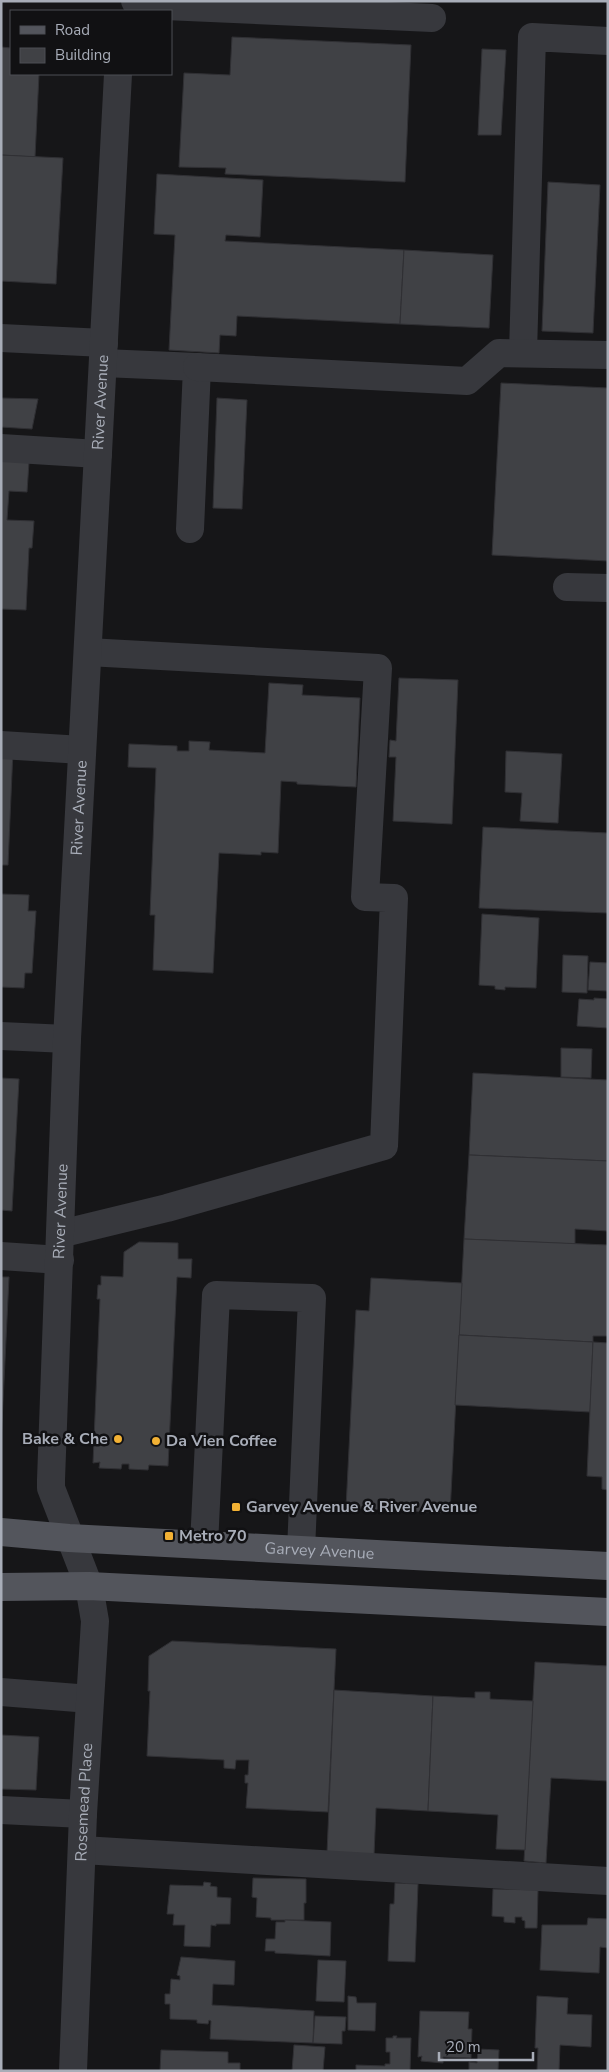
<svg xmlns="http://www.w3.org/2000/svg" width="609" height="2072" viewBox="0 0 609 2072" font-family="'Nunito Sans',sans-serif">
<rect width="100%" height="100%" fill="#161618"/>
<g fill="#404145" stroke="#303034">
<path d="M232 37 411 45 405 182 225 174 226 168 179 167 184 73 230 75Z"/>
<path d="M1 47 11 48V74H39L35 157 1 155Z"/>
<path d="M482 49 506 50 501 135H478Z"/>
<path d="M1 155 63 158 56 284 1 281Z"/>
<path d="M157 174 263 180 260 237 226 235 225 241 404 250 400 324 237 316 236 336 220 335 219 353 169 350 175 235 154 234Z"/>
<path d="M548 182 600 185 593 333 542 331Z"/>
<path d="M404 250 493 255 489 328 400 324Z"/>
<path d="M501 383 608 388V561L492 555Z"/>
<path d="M1 398 38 399 32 429 1 427Z"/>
<path d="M217 398 247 400 242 509 213 508Z"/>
<path d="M1 461 29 462 27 492 9 491 7 520 34 521 32 548H29L26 610 1 609Z"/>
<path d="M399 678 458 680 452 824 393 821 396 757H389L390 740 396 741Z"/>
<path d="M269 683 303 685 302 695 360 698 356 787 297 784V782L281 781 278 853 261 852V855L219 853 213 973 153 970 155 915H150L156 768 128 767 129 744 177 746V751H189V741L210 742 209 750 265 753Z"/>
<path d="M1 749 13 750 8 865H1Z"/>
<path d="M506 751 562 754 558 823 520 821 522 793 505 792Z"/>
<path d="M483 827 608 833V913L479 908Z"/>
<path d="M1 894 29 895 28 911H36L32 973H25L24 988 1 987Z"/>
<path d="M482 914 539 918 536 988 505 987V990L495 989V986L479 985Z"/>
<path d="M563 955 588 956 587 993 562 992Z"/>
<path d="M590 962 608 963V991L588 990Z"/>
<path d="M594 998 608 999V1032V1028L577 1026 579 999 594 1000Z"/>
<path d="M561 1048 592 1049 591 1078 561 1077Z"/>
<path d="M473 1073 608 1080V1161L469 1155Z"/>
<path d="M1 1078 19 1079 12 1211 1 1210Z"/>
<path d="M469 1155 608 1161V1231L575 1229V1244L464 1239Z"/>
<path d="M464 1239 608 1245V1336H593V1342L459 1335Z"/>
<path d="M139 1242 178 1243V1259H192L191 1278 177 1277 168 1466 149 1465 148 1470 129 1469V1464H122L121 1469 99 1468 100 1462 93 1463 100 1299H97L98 1285H101V1276L123 1277 124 1252Z"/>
<path d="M1 1277H9L1 1444Z"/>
<path d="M371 1278 462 1283 450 1513 346 1508 356 1310 369 1311Z"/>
<path d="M459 1335 593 1342 590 1412 455 1405Z"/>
<path d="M593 1342 608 1343V1490L602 1489V1477L587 1476Z"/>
<path d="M172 1641 336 1649 328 1812 246 1808 248 1783H245V1775H248L249 1760H236L235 1769 224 1768V1760L147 1756 150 1691H148L149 1656Z"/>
<path d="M535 1662 608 1666V1781L551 1778 546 1863 524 1861Z"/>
<path d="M334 1690 433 1696 428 1811 376 1808 374 1855 327 1853Z"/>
<path d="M475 1692H490V1699L533 1701 525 1850 496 1849 498 1815 428 1811 433 1696 475 1698Z"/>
<path d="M1 1735 39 1737 36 1790 1 1789Z"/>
<path d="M253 1878 306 1879V1903H304V1920H271V1918L256 1917 257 1898 252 1897Z"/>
<path d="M204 1882 211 1883 210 1886 217 1887V1897L231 1898 230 1924H216V1926L211 1925 210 1947 184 1946 185 1925H173L174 1914H167L170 1885 203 1886Z"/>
<path d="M395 1883 418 1884 415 1962 388 1961 390 1904H394Z"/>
<path d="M493 1889 538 1890 537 1928H525V1921L522 1920V1917H515V1923L504 1922V1917L492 1916Z"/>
<path d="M588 1918 608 1919V1948L600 1947 599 1973 540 1970 542 1925H587Z"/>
<path d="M285 1920 331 1922 330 1956 275 1953V1951H265L266 1939H275L276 1922H285Z"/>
<path d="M181 1957 235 1961 234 1985 213 1984 212 2005 314 2011 313 2043 210 2039 211 2021 209 2020 208 2024 197 2023V2020L170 2019V2004H165V1994H170L171 1979 180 1980V1976L177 1975Z"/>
<path d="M318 1960 346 1961 344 2002 316 2001Z"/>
<path d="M348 1996 356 1997 357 2003H376L375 2031 348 2030Z"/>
<path d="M537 1996 568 1998 567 2014 592 2015 591 2047 560 2045 559 2071H537L538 2048H535Z"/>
<path d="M420 2011 469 2012 468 2029H472L471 2058 443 2057V2063L421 2061 422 2056 418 2057Z"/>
<path d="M315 2016 346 2017 345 2031H342V2044L313 2043Z"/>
<path d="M393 2036H397L396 2038H411L410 2071H356V2065L385 2066V2064H390V2052H386V2038H393Z"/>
<path d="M294 2045 325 2047 323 2071H292Z"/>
<path d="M478 2049 499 2050 498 2071H469V2062L477 2063Z"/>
<path d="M161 2050 228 2052V2063H240V2071H160Z"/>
</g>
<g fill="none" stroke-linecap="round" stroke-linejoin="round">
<g stroke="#37383d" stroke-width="28">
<path d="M135 1 165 6 432 18"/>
<path d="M1 338 104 343"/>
<path d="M523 353 532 37 608 41"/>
<path d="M103 363 197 367 190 529"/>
<path d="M197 367 467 381 499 353 608 355"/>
<path d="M1 448 98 454"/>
<path d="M567 587 608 588"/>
<path d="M1 745 82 750"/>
<path d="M1 1036 67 1039"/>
<path d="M60 1234 167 1208 384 1146 394 898 365 897 378 668 88 652"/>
<path d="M1 1256 60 1260"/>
<path d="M204 1545 216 1295 312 1298 301 1550"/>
<path d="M1 1692 90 1699"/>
<path d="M1 1810 83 1814"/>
<path d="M82 1850 608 1881"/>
<path id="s1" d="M73 2071 83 1814 95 1621 89 1586 51 1488V1480L67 1039 118 74"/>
</g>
<g stroke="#53555c" stroke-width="28">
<path id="s2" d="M1 1532 69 1538 608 1566"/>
<path d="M1 1587 89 1586 608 1612"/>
</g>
</g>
<g fill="#f2b134" stroke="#111113" stroke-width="2">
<circle cx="118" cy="1439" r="5"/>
<circle cx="156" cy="1441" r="5"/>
<rect x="231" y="1502" width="10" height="10" rx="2.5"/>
<rect x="164" y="1531" width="10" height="10" rx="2.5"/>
</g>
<g text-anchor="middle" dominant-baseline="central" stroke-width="5" stroke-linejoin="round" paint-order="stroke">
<g font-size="16" fill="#a8adb8" stroke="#111113">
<text stroke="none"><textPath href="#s1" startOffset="1678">River Avenue</textPath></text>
<text stroke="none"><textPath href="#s1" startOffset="1272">River Avenue</textPath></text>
<text stroke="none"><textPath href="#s1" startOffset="868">River Avenue</textPath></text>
<text stroke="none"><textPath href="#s2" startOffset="319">Garvey Avenue</textPath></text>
<text stroke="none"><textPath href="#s1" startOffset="269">Rosemead Place</textPath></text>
</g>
<g font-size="16" font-weight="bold" fill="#a8adb8" stroke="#111113" text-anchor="start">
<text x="108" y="1439" text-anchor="end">Bake &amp; Che</text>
<text x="166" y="1441">Da Vien Coffee</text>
<text x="246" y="1507">Garvey Avenue &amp; River Avenue</text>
<text x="179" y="1536">Metro 70</text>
</g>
</g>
<rect width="609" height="2072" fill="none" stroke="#a8adb8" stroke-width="5"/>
<rect x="10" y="10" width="162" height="65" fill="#111113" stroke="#4d4f55"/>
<rect x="20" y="26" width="25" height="8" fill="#53555c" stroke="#4d4f55"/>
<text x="55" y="35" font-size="15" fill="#a8adb8">Road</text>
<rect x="20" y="48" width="25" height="15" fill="#404145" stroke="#4d4f55"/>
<text x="55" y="60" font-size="15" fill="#a8adb8">Building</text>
<path d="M439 2052v8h94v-8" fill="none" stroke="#a8adb8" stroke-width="2.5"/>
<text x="446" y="2052" font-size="15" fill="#a8adb8" stroke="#111113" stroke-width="4" paint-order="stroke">20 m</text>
</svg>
